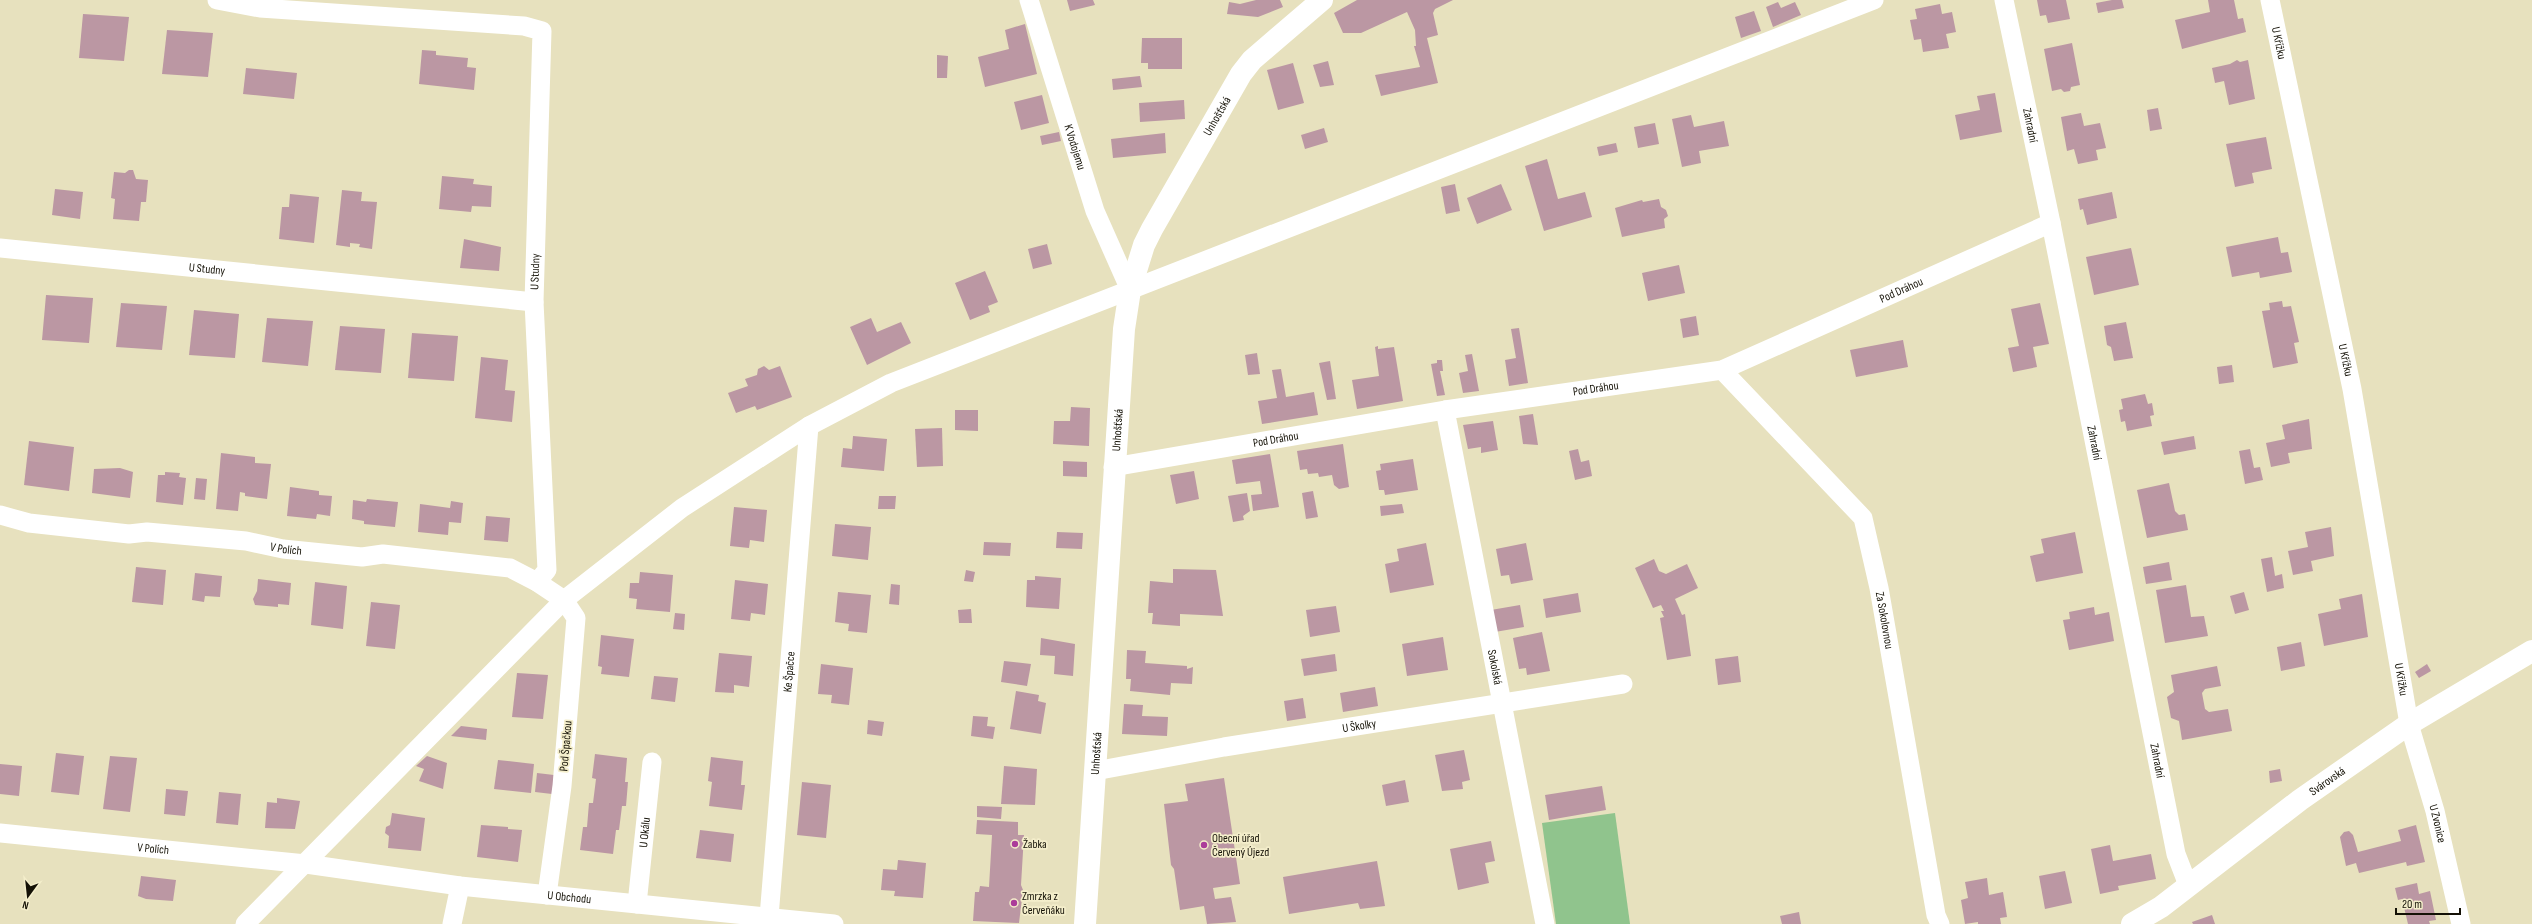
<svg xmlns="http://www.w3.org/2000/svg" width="2532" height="924" viewBox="0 0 2532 924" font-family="'Sofia Sans Condensed',sans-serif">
<rect width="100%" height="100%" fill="#e7e1be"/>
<path fill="#90c48d" d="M1615 813 1630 924H1556L1542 823Z"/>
<g fill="#bb97a3">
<path d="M1067 0H1093L1095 5 1070 11Z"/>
<path d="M1256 0H1280L1283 7 1258 17 1227 14 1229 2 1240 4Z"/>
<path d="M1357 0H1453L1435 9 1433 13 1438 35 1427 38 1438 83 1381 96 1375 75 1420 67 1414 46H1416L1415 30 1407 12 1361 33H1343L1334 13Z"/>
<path d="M2037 0H2066L2070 19 2048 23 2046 15 2040 16Z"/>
<path d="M2112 0H2122L2124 8 2098 13 2096 3Z"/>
<path d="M2208 0H2234L2238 19 2243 18 2246 32 2182 49 2175 20 2210 12Z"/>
<path d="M1778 2 1781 8 1795 2 1801 15 1773 27 1766 7Z"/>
<path d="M1940 4 1942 14 1952 12 1956 32 1946 34 1949 48 1923 52 1921 39 1914 40 1910 20 1917 19 1915 9Z"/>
<path d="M1754 11 1761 31 1741 38 1735 17Z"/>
<path d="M83 14 129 17 124 61 79 58Z"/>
<path d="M1025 24 1037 74 985 87 978 57 1009 49 1005 30Z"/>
<path d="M167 30 213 33 208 77 162 74Z"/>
<path d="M1142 38H1182V69H1148V63H1141Z"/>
<path d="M2072 43 2080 85 2071 87 2070 91 2064 92 2061 89 2052 91 2044 49Z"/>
<path d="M422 50 436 51V55L468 58 467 67 476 68 474 90 419 84Z"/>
<path d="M937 55 948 56 947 78H937Z"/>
<path d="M2237 60 2240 62 2248 60 2255 99 2229 105 2224 81 2215 83 2212 68 2230 64Z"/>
<path d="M1328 61 1334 85 1320 87 1313 65Z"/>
<path d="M1293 63 1304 103 1278 110 1267 70Z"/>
<path d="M246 68 297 73 294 99 243 94Z"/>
<path d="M1140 76 1142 87 1113 90 1112 79Z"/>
<path d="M1995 93 2002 132 1960 140 1955 115 1980 110 1977 96Z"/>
<path d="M1042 95 1049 123 1021 130 1014 102Z"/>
<path d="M1184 100 1185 119 1140 122 1139 103Z"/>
<path d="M2158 108 2162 129 2150 131 2147 110Z"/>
<path d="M2081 113 2084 126 2100 123 2106 148 2096 150 2098 160 2078 164 2074 149 2067 151 2061 117Z"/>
<path d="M1691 115 1694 127 1724 121 1729 146 1699 151 1701 163 1682 167 1672 119Z"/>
<path d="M1655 123 1659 144 1638 148 1634 127Z"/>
<path d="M1324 128 1328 142 1305 149 1301 135Z"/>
<path d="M1059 132 1061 141 1042 145 1040 136Z"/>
<path d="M1165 133 1166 153 1113 158 1111 139Z"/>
<path d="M2266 137 2272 169 2252 173 2254 183 2235 187 2226 144Z"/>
<path d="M1616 143 1618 152 1599 156 1597 147Z"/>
<path d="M1547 159 1558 199 1585 192 1592 217 1544 231 1525 166Z"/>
<path d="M129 170H133L136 179 148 180 146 202H141L139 221 113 219 115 199 111 198 114 172 125 173Z"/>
<path d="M442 176 474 179 473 184 492 186 491 207 472 206 471 212 439 209Z"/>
<path d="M1455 184 1460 211 1446 214 1441 187Z"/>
<path d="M1501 184 1512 210 1477 224 1467 198Z"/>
<path d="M55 189 83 192 80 219 52 215Z"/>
<path d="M342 190 362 192 361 201 377 202 372 249 359 247 360 244 350 243V247L336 245Z"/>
<path d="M2112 192 2117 218 2087 225 2083 209 2080 210 2078 199Z"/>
<path d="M290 194 319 197 314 243 279 239 282 207H289Z"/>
<path d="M1659 199 1661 207 1666 210 1668 216 1664 219 1665 228 1622 237 1615 208 1642 200 1643 202Z"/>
<path d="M2278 237 2281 253 2288 252 2292 272 2260 278 2259 272 2232 277 2226 247Z"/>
<path d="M464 239 501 247 499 271 460 268Z"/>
<path d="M1047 244 1052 264 1033 269 1028 249Z"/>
<path d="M2131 248 2139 285 2094 295 2086 257Z"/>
<path d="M1679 265 1685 293 1648 301 1642 273Z"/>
<path d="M985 271 998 302 988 306 990 312 970 320 955 283Z"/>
<path d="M46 295 93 298 89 343 42 340Z"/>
<path d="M2282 301 2283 307 2291 306 2299 342 2294 343 2298 363 2273 368 2262 311 2270 310 2269 303Z"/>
<path d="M121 303 167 306 162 350 116 347Z"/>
<path d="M2040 303 2049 344 2033 347 2037 367 2013 372 2008 348 2019 346 2011 309Z"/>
<path d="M194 310 239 314 235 358 189 355Z"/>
<path d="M1696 316 1699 335 1683 338 1680 319Z"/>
<path d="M267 318 313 321 308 366 262 362Z"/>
<path d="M871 318 877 332 901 322 911 343 867 365 850 327Z"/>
<path d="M2126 322 2133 358 2114 361 2111 347 2107 345 2104 326Z"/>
<path d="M340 326 385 329 381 373 335 370Z"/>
<path d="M1519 328 1528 383 1509 386 1505 360 1516 358 1511 329Z"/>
<path d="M412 333 458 336 454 381 408 378Z"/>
<path d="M1903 340 1908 367 1856 377 1850 350Z"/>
<path d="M1378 346V349L1394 347 1403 401 1357 409 1352 380 1379 376 1375 347Z"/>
<path d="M1257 353 1260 374 1248 375 1245 355Z"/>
<path d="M1472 354 1479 391 1463 393 1459 373 1468 371 1465 355Z"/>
<path d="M481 357 508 360 505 390 515 391 512 422 475 418Z"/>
<path d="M1437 360H1442L1443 371H1440L1445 395 1437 396 1431 364 1437 363Z"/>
<path d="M1330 361 1336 399 1327 400 1319 363Z"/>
<path d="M2232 365 2234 382 2219 384 2217 367Z"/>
<path d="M764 366 769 370 780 366 792 397 757 410 755 406 736 413 728 393 748 386 745 379 757 375 758 369Z"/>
<path d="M1281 369 1286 397 1314 392 1318 415 1262 424 1258 401 1277 398 1272 370Z"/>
<path d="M2145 394 2148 404 2152 403 2154 415 2150 416 2152 426 2127 431 2125 421 2121 422 2119 410 2123 409 2121 399Z"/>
<path d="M1071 407 1090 408 1089 446 1053 444 1054 421H1070Z"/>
<path d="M955 410H978V431L955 430Z"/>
<path d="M1533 414 1538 445 1523 444 1519 416Z"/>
<path d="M2309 419 2312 449 2288 453 2290 463 2271 467 2266 443 2285 439 2282 425Z"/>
<path d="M1493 421 1498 450 1481 453V447L1468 449 1463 425Z"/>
<path d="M942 428 943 466 917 467 915 429Z"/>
<path d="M853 436 887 439 884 471 841 467 843 448 852 449Z"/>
<path d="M2194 436 2196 449 2164 455 2161 442Z"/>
<path d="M29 441 74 447 69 491 24 485Z"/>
<path d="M1343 444 1349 487 1339 489 1334 485 1332 475 1319 477 1318 473 1308 474 1307 469 1300 470 1297 451Z"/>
<path d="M1578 449 1581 462 1589 460 1592 476 1575 480 1569 451Z"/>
<path d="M2250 449 2254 468 2260 467 2263 480 2245 484 2239 451Z"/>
<path d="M221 453 255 457V463L271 464 267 499 245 496V493L240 492 238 511 216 509Z"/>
<path d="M1270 454 1279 507 1253 511 1251 495 1262 494 1260 481 1236 484 1232 460Z"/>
<path d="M1413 459 1418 490 1385 495 1384 490H1379L1376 471 1381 470 1380 464Z"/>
<path d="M1063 461 1087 462V477L1063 476Z"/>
<path d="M120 468 133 472 130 498 92 493 94 469Z"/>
<path d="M1194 471 1199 499 1176 504 1170 475Z"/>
<path d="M165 472 180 473 179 477 186 478 183 505 156 502 158 475H165Z"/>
<path d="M196 478 207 479 205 500 194 499Z"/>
<path d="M2169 483 2175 511 2179 515 2185 514 2188 530 2147 538 2137 490Z"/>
<path d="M290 487 319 491V495L332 496 330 516 317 514 316 519 287 516Z"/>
<path d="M1313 491 1318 517 1306 519 1302 493Z"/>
<path d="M1247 493 1250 511 1243 516 1244 520 1233 522 1228 496Z"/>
<path d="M879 496H896L895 509H878Z"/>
<path d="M367 499 398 502 395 527 364 524V521L352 519 353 500 366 502Z"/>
<path d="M451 501 463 503 461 523 449 522 448 535 418 532 420 504 450 508Z"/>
<path d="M1402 504 1404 513 1381 516 1380 506Z"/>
<path d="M734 507 767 510 764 542 750 540 749 548 730 546Z"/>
<path d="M486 516 510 518 508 542 484 540Z"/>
<path d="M835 524 871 527 868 560 832 556Z"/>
<path d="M2331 527 2334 556 2311 561 2313 571 2293 575 2288 551 2308 547 2305 532Z"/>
<path d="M1057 532 1083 533 1082 549 1056 548Z"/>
<path d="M2075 532 2083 573 2036 582 2030 556 2044 553 2041 539Z"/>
<path d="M984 542 1011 543 1010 556 983 555Z"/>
<path d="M1426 543 1434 585 1390 593 1385 564 1399 561 1397 549Z"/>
<path d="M1526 543 1533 580 1511 584 1509 575 1501 576 1496 549Z"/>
<path d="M2272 557 2275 576 2282 574 2284 588 2267 592 2261 559Z"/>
<path d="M1654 559 1659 571 1666 574 1687 564 1698 588 1675 599 1682 615 1685 614 1691 656 1667 660 1660 618 1664 617 1661 611H1664L1661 605 1653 608 1635 568Z"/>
<path d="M2169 562 2172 580 2146 584 2143 567Z"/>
<path d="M136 567 166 570 163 605 132 602Z"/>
<path d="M1173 569 1216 570 1223 616 1180 614V626L1152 624 1153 613H1148L1150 581 1173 583Z"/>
<path d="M966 570 975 572 973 582 964 581Z"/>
<path d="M640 572 673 575 670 612 636 609 637 599 629 598 630 583H639Z"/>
<path d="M195 573 222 576 220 597 205 596 204 602 192 600Z"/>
<path d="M1035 576 1061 578 1059 609 1026 607 1027 580H1035Z"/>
<path d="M258 579 291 583 289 605 278 604V607L255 605 253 599 257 591Z"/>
<path d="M735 580 768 584 765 615 751 613 750 621 731 619Z"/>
<path d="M315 582 347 586 343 629 311 625Z"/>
<path d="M891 584 900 585 899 605 889 604Z"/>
<path d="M2186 585 2191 617 2204 616 2208 636 2165 643 2156 590Z"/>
<path d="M838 592 871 595 867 633 848 631 849 624 835 622Z"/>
<path d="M2244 592 2249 610 2235 614 2230 596Z"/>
<path d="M1578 593 1581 612 1546 618 1543 599Z"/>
<path d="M2362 594 2368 637 2324 646 2318 614 2341 609 2339 599Z"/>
<path d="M371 602 400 605 395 649 366 646Z"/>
<path d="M1520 605 1524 627 1489 633 1485 611Z"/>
<path d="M1336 606 1340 632 1310 637 1306 610Z"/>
<path d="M2094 607 2095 615 2109 612 2114 641 2069 650 2063 620 2070 619 2069 612Z"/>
<path d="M971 609 972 623H959L958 610Z"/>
<path d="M675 613 685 614 684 630 673 629Z"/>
<path d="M1542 632 1550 671 1527 675 1526 668 1519 669 1513 638Z"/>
<path d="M601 635 634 639 629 677 601 674 602 667 598 666Z"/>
<path d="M1443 637 1448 670 1407 676 1402 644Z"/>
<path d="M1041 638 1075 644 1073 676 1054 674 1055 656 1040 655Z"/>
<path d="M2301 642 2305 666 2281 671 2277 647Z"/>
<path d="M1127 650 1146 651 1145 663 1187 666V669L1193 667 1192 684 1171 683 1170 695 1130 691 1131 679H1126Z"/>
<path d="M719 653 752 656 749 687 734 685V693L715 692Z"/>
<path d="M1335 654 1337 671 1304 676 1301 659Z"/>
<path d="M1738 656 1741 682 1718 685 1715 659Z"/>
<path d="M1004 661 1031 664 1027 686 1001 682Z"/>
<path d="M821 664 853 668 849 705 831 703 832 695 818 694Z"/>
<path d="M2427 664 2431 671 2419 678 2415 672Z"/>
<path d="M2217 666 2221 686 2205 689 2202 693 2205 709 2209 712 2228 709 2232 731 2182 740 2179 721 2171 718 2167 697 2174 692 2171 675Z"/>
<path d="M517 673 548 675 543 719 512 717Z"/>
<path d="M654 676 678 678 675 702 651 699Z"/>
<path d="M1375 687 1378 706 1343 712 1340 693Z"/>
<path d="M1016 691 1039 695 1038 701 1046 703 1041 734 1010 729Z"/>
<path d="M1303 698 1306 718 1287 721 1284 701Z"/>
<path d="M1124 704 1143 705 1142 716 1168 717 1167 736 1122 734Z"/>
<path d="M973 716 988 717 987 726 995 727 993 739 971 736Z"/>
<path d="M868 720 884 722 882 736 867 734Z"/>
<path d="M461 726 487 729 486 740 451 736Z"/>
<path d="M1464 750 1470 780 1462 782 1463 789 1442 791 1435 755Z"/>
<path d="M56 753 84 756 79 795 51 792Z"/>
<path d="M595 754 627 758 625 782H628L626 806H622L619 830H616L613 854 580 850 583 827H587L589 803H593L596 779 592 778Z"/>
<path d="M110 756 137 758 130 812 103 809Z"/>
<path d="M427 756 447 763 443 789 419 781 424 769 416 766Z"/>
<path d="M711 757 743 761 741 785H745L742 810 709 806 712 782 708 781Z"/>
<path d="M498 760 534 764 531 793 494 789Z"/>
<path d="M0 764 22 766 19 796 0 794Z"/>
<path d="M1004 766 1037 769 1035 805 1001 804Z"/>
<path d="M2280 769 2282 781 2270 783 2269 771Z"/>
<path d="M537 773 554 775 552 794 535 792Z"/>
<path d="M1224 778 1240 884 1213 888 1215 899 1231 897 1236 922 1207 924 1204 906 1180 910 1174 869 1171 865 1164 804 1188 801 1185 784Z"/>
<path d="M1405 780 1409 802 1386 806 1382 785Z"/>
<path d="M802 782 831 785 826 838 797 835Z"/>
<path d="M1602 786 1606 810 1549 820 1545 795Z"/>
<path d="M166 789 188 791 185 816 164 814Z"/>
<path d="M219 792 241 794 238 825 216 823Z"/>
<path d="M277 798 300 801 295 829 265 828 267 802 277 803Z"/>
<path d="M977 806 1002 807 1001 819 977 817Z"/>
<path d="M392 813 425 818 421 851 388 848 389 836 385 833 386 827 390 825Z"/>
<path d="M977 820 1018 822V835H1024L1021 885 1023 890 1019 923 973 921 975 892H979L980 886 989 887 992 835 976 834Z"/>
<path d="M481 825 508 827V829L522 830 518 862 477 857Z"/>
<path d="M2416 825 2425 862 2407 866 2406 862 2359 873 2356 863 2346 866 2340 837 2344 832 2349 831 2353 835 2358 852 2401 841 2398 830Z"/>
<path d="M700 830 734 834 731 862 696 858Z"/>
<path d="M1491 841 1495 861 1485 863 1489 883 1458 890 1450 849Z"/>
<path d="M2110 845 2113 861 2151 854 2156 879 2118 886 2119 890 2100 894 2091 849Z"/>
<path d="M898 860 926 863 923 898 894 896 895 891 881 890 883 869 897 870Z"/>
<path d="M1377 861 1385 906 1360 909 1358 903 1289 914 1283 877Z"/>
<path d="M2065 871 2072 903 2045 909 2039 876Z"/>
<path d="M141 876 176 880 173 901 146 899 138 896Z"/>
<path d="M1987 878 1989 895 2003 892 2007 917 2000 918 2001 924H1978V922L1965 924 1961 900 1968 898 1965 882Z"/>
<path d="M2417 883 2419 894 2430 891 2436 920 2429 921 2430 924H2408L2402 899 2398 900 2395 888Z"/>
<path d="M1799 912 1801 924H1782L1780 916Z"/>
<path d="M2212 915 2215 924H2193L2192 922Z"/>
</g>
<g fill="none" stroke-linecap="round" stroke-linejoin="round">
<g stroke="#fff" stroke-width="19">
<path id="s1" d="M1029 0 1095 211 1130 290"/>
<path id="s2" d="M2004 0 2051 223 2176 854 2188 885"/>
<path id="s3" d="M2270 0 2352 389 2409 724 2435 811 2461 924"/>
<path id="s4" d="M0 248 534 302 542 31 524 26 260 8 217 0"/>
<path d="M534 302 547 570 537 582"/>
<path id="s5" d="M1722 370 1863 518 1879 588 1936 915 1940 924"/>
<path id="s6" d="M1445 410 1545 924"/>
<path id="s7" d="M1113 467 1445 410 1722 370 2051 223"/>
<path id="s8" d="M0 515 29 523 129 534 147 532 246 541 283 549 362 557 383 554 510 568 537 582 564 600 576 618 562 786 547 895"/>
<path id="s9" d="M1095 771 1224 747 1623 684"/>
<path id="s10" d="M0 833 306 864 460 886 834 924"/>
<path id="s11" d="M637 904 652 762"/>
<path id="s12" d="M769 917 809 426"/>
<path d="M245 924 564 600 682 508 809 426 891 383 1874 0"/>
<path d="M452 924 460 886"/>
</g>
<path stroke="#fff" stroke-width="22" id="s13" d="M2132 924 2161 907 2300 800 2409 724 2532 651"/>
<path stroke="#fff" stroke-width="22" id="s14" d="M1085 924 1124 329 1130 290 1144 245 1152 229 1241 74 1252 60 1322 0"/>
</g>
<g fill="#ab3c9a" stroke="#f4eecb" stroke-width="1.5">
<circle cx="1015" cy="844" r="4"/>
<circle cx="1204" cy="845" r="4"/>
<circle cx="1014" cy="903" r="4"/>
</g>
<g text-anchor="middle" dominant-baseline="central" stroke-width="3.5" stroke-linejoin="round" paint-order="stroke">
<g font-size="12" fill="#141106" stroke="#f4eecb">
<text stroke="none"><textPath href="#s3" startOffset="44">U Křížku</textPath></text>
<text stroke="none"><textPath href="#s14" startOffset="831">Unhošťská</textPath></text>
<text stroke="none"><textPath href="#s2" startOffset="128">Zahradní</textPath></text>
<text stroke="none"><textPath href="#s1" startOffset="154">K Vodojemu</textPath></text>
<text stroke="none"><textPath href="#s4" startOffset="208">U Studny</textPath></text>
<text stroke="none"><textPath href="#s4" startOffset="567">U Studny</textPath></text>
<text stroke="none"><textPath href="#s7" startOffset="813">Pod Dráhou</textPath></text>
<text stroke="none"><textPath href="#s3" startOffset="368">U Křížku</textPath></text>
<text stroke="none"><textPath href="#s7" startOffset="489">Pod Dráhou</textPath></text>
<text stroke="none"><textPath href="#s14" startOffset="495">Unhošťská</textPath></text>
<text stroke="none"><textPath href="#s7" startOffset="165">Pod Dráhou</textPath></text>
<text stroke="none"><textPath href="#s2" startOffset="452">Zahradní</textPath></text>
<text stroke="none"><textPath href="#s8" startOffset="289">V Polích</textPath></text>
<text stroke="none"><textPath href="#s5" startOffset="309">Za Sokolovnou</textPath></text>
<text stroke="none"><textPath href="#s6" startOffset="262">Sokolská</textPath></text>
<text stroke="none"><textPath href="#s12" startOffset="246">Ke Špačce</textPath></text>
<text stroke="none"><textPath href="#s3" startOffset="692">U Křížku</textPath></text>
<text stroke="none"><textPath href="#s9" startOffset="268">U Školky</textPath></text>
<text transform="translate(566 746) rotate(-85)">Pod Špačkou</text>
<text stroke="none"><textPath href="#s14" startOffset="171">Unhošťská</textPath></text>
<text stroke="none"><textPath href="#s2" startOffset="776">Zahradní</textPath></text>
<text stroke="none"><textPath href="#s13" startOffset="242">Svárovská</textPath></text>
<text stroke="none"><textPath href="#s3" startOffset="841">U Zvonice</textPath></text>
<text stroke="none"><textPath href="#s11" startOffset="72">U Okálu</textPath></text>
<text stroke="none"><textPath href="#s10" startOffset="154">V Polích</textPath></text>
<text stroke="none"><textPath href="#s10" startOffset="573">U Obchodu</textPath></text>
</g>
<g font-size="12" fill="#141106" stroke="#f4eecb" text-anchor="start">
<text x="1212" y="838">Obecní úřad<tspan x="1212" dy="14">Červený Újezd</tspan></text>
<text x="1023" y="844">Žabka</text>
<text x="1022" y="896">Zmrzka z<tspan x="1022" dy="14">Červeňáku</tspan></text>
</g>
</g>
<g transform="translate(28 896) rotate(195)" stroke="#f4eecb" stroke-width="3" paint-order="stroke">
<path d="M0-3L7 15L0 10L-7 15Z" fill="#141106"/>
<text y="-6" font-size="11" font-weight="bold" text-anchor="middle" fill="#141106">N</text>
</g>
<path d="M2396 908v6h64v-6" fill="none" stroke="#141106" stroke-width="2"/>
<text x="2402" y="908" font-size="12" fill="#141106" stroke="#f4eecb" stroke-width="3" paint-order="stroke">20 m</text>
</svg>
